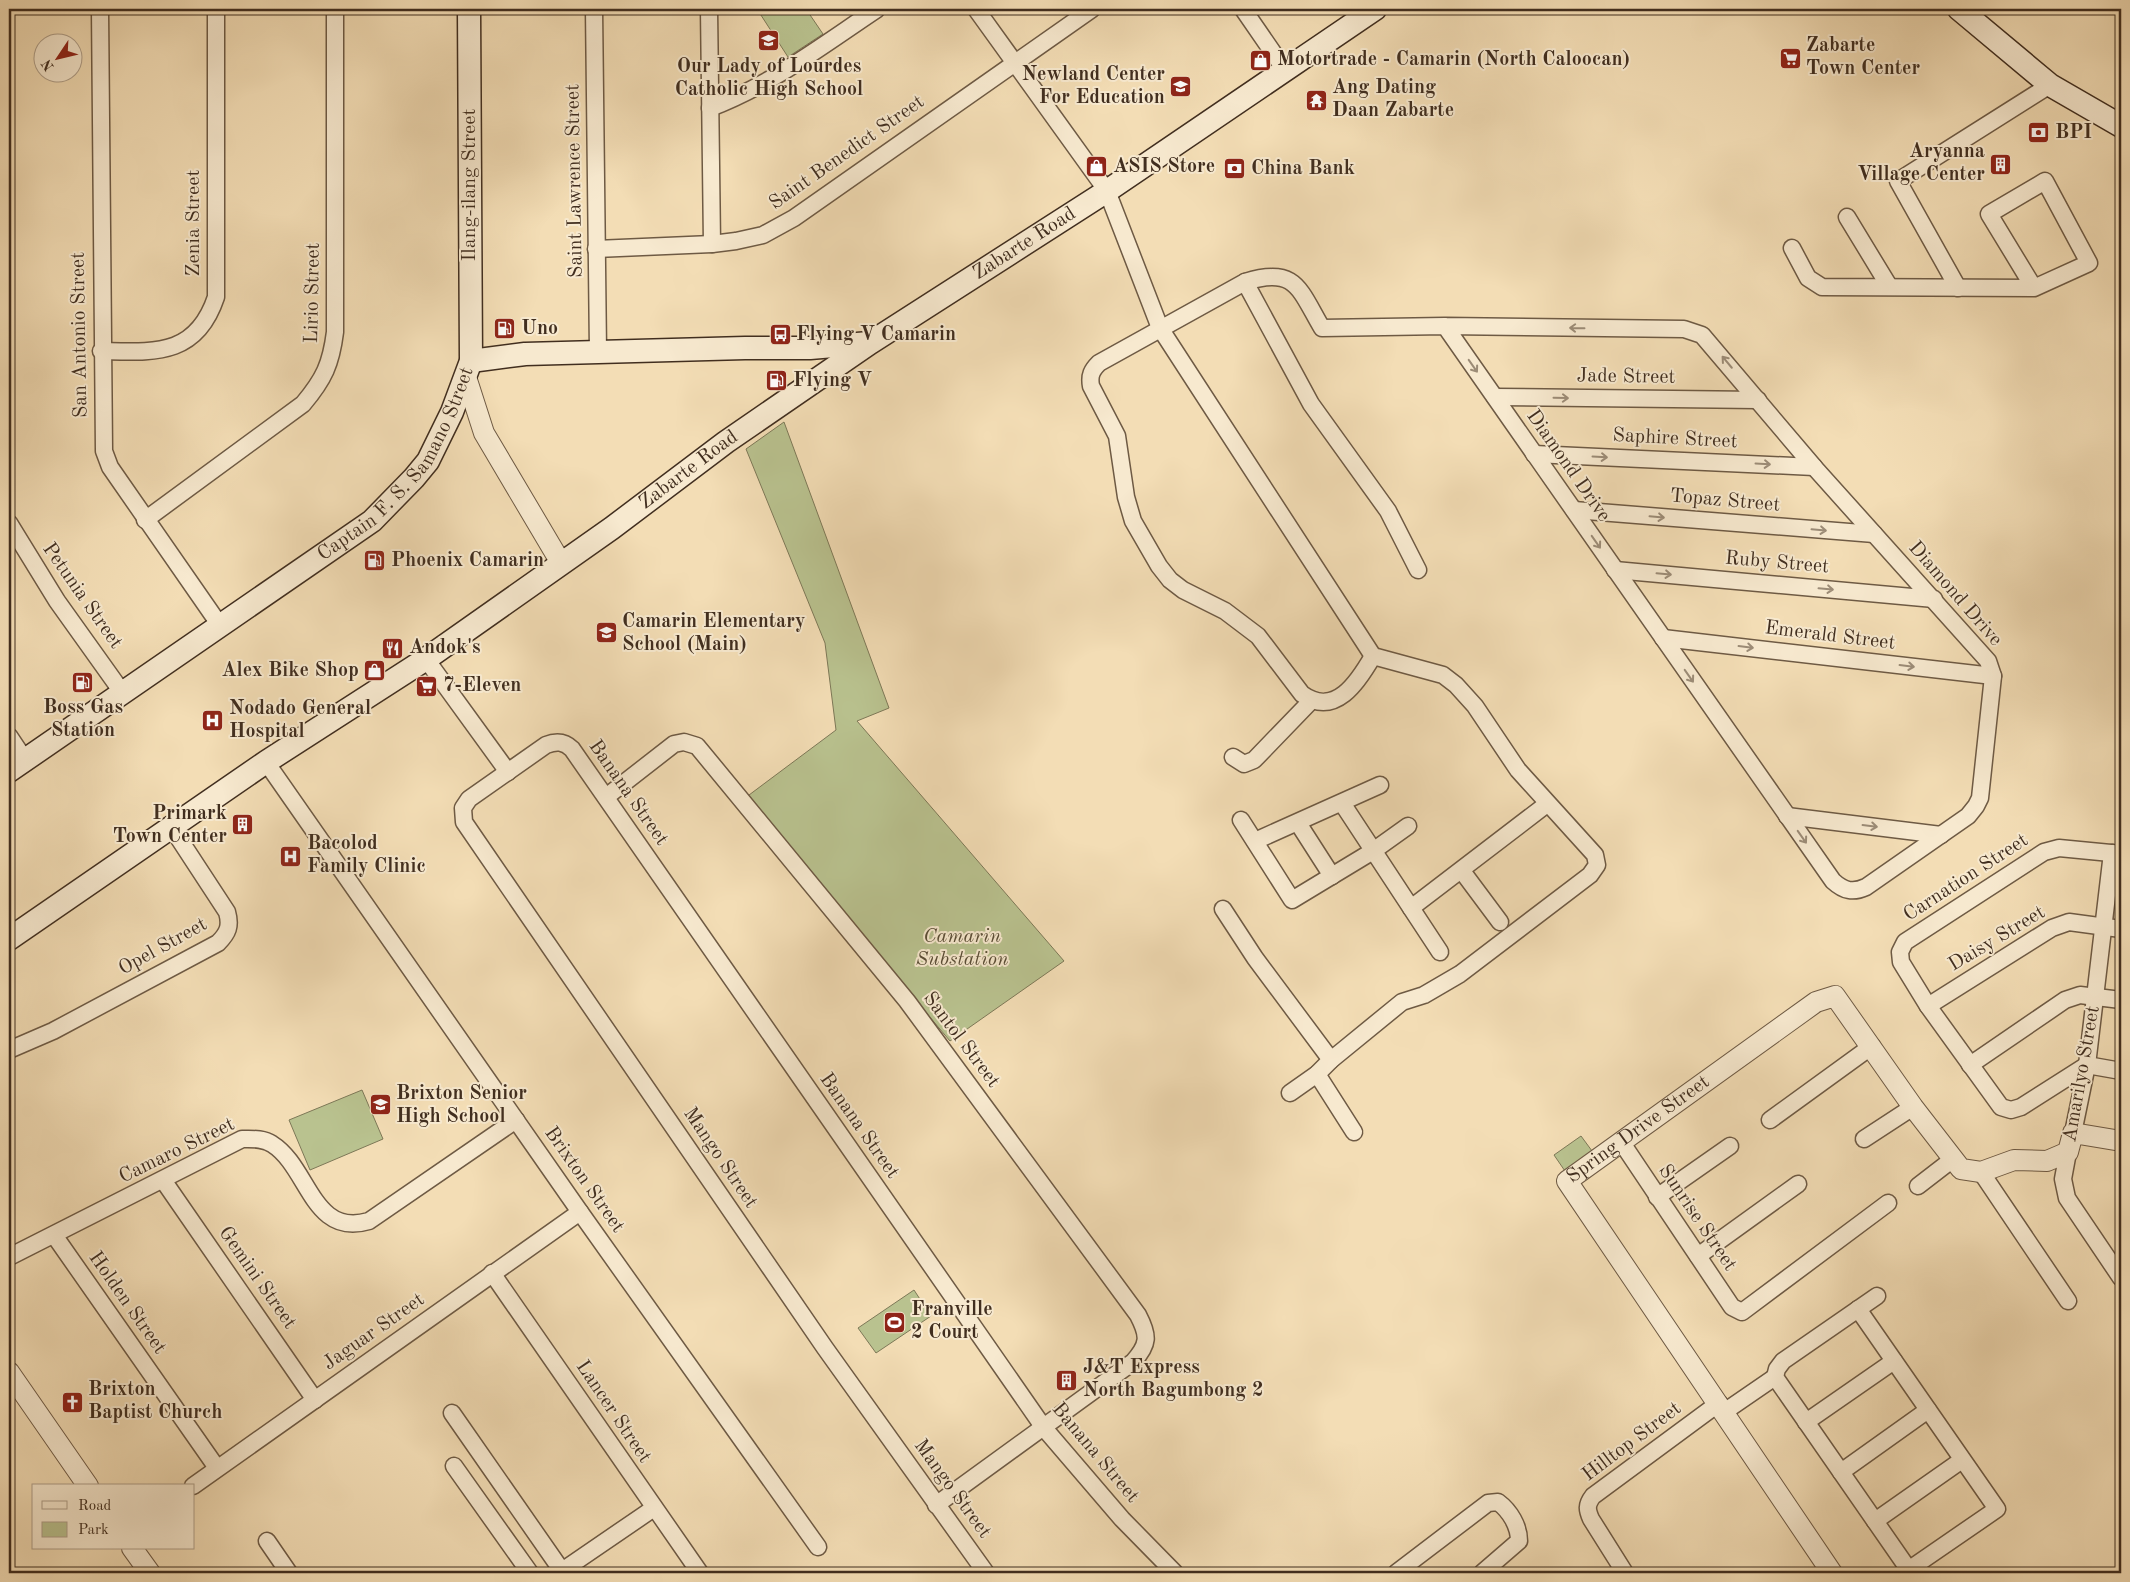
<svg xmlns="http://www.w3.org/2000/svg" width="2130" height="1582" viewBox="0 0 2130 1582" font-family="'Old Standard TT',serif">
<rect width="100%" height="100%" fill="#f3ddb5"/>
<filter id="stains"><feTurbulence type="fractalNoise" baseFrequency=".004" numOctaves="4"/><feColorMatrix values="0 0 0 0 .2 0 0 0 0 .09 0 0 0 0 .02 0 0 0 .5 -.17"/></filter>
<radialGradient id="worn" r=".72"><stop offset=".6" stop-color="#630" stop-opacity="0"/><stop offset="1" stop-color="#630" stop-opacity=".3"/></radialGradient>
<g fill="#b9c28f" stroke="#7d7857">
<path d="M757 9H806L823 34 788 57Z"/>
<path d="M784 422 889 708 857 721 1064 961 950 1041 745 798 836 730 825 643 746 449Z"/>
<path d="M362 1090 383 1139 310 1170 289 1120Z"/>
<path d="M1581 1136 1595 1155 1567 1174 1554 1155Z"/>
<path d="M914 1290 931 1316 876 1353 858 1328Z"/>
</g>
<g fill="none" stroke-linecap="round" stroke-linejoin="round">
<defs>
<g id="minor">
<path d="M100 9 104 451 110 467 219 624"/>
<path d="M594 9 598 352"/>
<path d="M709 9 712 244"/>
<path d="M976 9 1107 191 1160 328 1373 656 1443 675 1456 685 1475 706 1518 770 1595 855 1597 865 1590 875 1460 974 1424 995 1402 1002 1331 1060 1317 1074 1290 1093"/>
<path d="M1243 9 1285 70"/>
<path d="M710 108C771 85 823 45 877 9"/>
<path d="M1847 217 1889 286"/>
<path d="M1792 248 1808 278 1822 287 2034 288 2089 263 2045 181 1989 214 2034 288"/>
<path d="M596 249 712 244 736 241 763 235 794 218 1092 9"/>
<path d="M1245 282 1311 404 1388 511 1418 570"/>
<path d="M1958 288 1898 181 2050 85"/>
<path d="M101 351C154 352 196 357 216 297V9"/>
<path d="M1495 397 1758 400"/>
<path d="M1534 454 1814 467"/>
<path d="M1574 510 1874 534"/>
<path d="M145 520 303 404C324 379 331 364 335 332V9"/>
<path d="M9 523 57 601 122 692"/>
<path d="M1615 570 1934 599"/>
<path d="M1663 638 1993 676"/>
<path d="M1373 656C1358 682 1335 718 1302 694L1258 636 1225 611 1183 590 1170 580 1159 566 1133 521 1126 497 1117 436 1091 386C1089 375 1092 370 1099 363L1245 282C1296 266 1299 289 1322 328L1445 326 1684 329 1702 335 1814 467 1988 661 1993 676 1980 798 1976 806 1968 816 1866 887C1853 893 1844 891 1833 881L1445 326"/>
<path d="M426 659 508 772"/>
<path d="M9 736 25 760"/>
<path d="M1233 757 1244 764 1254 760 1311 701"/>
<path d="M266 762 580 1212 818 1547"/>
<path d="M606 797 674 744 684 742 697 746 907 1001 1138 1315C1149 1336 1149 1344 1133 1362L936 1505"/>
<path d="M1342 803 1440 952"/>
<path d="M1787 816 1941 835"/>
<path d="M1241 820 1292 900 1373 851 1408 826"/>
<path d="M1298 823 1332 876"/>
<path d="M1255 841 1380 785"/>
<path d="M2121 854 2059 848 2044 852 1905 942 1900 952 1901 962 1928 1006 2001 1107 2011 1110 2021 1107 2087 1065 2121 1071"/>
<path d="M1462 871 1500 922"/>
<path d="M1411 908 1547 804"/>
<path d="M1223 909 1255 958 1331 1060"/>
<path d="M1928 1006 2052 928 2069 922 2121 929"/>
<path d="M9 1050 53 1031 218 943C228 933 231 926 227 912L172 828"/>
<path d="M1970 1065 2065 1000 2080 995 2121 1000"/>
<path d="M1317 1074 1354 1132"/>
<path d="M1770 1120 1872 1046"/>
<path d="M2073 1133 2087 1065 2112 853"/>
<path d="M1864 1139 1913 1107"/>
<path d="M1622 1143 1732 1307 1742 1312 1888 1203"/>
<path d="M2068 1152 2063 1179 2067 1198 2121 1278"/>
<path d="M1981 1172 2068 1301"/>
<path d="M163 1180 315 1400"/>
<path d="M1918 1186 1953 1159"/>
<path d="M1657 1197 1730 1146"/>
<path d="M54 1235 217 1468"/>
<path d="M1698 1256 1798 1184"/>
<path d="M9 1257 242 1139C252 1139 263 1138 272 1144 309 1167 312 1238 369 1221L516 1120"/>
<path d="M492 1273 700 1573"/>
<path d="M1877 1296 1783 1361 1777 1369 1775 1377 1909 1570"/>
<path d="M1858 1309 1997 1509 1904 1573"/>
<path d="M1724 1412 1775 1377"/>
<path d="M452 1413 562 1571"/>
<path d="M1806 1422 1894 1361"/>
<path d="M454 1466 530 1573"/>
<path d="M1841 1472 1928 1410"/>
<path d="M193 1486 580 1212"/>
<path d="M1875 1521 1962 1460"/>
<path d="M267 1541 289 1573"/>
<path d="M559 1573 654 1508"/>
<path d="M986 1573 825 1348 464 822 463 808 469 799 546 745C556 741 564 741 572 749L1044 1428 1122 1519 1175 1573"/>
<path d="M1396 1573 1488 1503 1498 1502C1510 1511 1519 1526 1519 1541L1482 1573"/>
<path d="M1625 1573 1591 1519C1587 1510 1586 1505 1593 1496L1719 1403"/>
</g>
<g id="tertiary">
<path d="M466 377 484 433 561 563"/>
<path d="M9 1372 88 1486"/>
<path d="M132 1548 150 1573"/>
<path id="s1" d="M1832 1573 1567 1181 1816 1002 1835 996 1913 1107 1961 1169 1981 1172 2014 1160 2047 1161 2068 1152 2073 1133 2121 1141"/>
</g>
<g id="secondary">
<path d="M1959 9 2050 85 2121 126"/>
<path d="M471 361 525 354 745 348H810L869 343"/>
<path id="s2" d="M9 771 372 521 414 478 428 461 452 412 471 361 469 9"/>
<path id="s3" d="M9 939 266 762 426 659 612 528 726 442 870 343 1107 191 1375 9"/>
</g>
</defs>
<use href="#minor" stroke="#6e5a44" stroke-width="19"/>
<use href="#tertiary" stroke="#6e5a44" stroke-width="22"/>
<use href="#secondary" stroke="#412e1f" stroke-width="25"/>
<use href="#minor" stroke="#f7e9cf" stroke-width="16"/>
<use href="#tertiary" stroke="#f7e9cf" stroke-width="20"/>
<use href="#secondary" stroke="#f7e9cf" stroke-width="22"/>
</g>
<defs><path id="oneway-shaft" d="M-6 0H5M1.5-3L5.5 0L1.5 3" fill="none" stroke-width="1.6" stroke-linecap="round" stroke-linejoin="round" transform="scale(1.25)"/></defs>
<g stroke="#9c8c77">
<use href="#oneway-shaft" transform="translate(1577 328) rotate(-179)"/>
<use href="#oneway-shaft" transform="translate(1727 362) rotate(-130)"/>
<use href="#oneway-shaft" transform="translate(1473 366) rotate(55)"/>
<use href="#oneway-shaft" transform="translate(1561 398) rotate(1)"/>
<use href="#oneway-shaft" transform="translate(1600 457) rotate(3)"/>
<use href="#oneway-shaft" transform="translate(1763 464) rotate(3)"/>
<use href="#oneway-shaft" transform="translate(1657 517) rotate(5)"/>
<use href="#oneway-shaft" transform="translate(1819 530) rotate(5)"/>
<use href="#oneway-shaft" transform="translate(1596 542) rotate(55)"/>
<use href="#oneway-shaft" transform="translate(1664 574) rotate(5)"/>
<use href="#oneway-shaft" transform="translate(1826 589) rotate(5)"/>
<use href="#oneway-shaft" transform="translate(1746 647) rotate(7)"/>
<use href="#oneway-shaft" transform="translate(1907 666) rotate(7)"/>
<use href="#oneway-shaft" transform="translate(1689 676) rotate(55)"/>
<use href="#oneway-shaft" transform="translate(1870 826) rotate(7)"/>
<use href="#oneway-shaft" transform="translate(1802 837) rotate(55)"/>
</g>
<defs>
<symbol id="school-square" viewBox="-11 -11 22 22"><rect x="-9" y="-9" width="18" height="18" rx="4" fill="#8f2418" stroke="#f7e9cf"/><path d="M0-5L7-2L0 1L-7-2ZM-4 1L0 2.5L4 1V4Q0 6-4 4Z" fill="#fff"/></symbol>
<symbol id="supermarket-square" viewBox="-11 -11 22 22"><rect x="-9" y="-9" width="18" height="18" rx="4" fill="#8f2418" stroke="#f7e9cf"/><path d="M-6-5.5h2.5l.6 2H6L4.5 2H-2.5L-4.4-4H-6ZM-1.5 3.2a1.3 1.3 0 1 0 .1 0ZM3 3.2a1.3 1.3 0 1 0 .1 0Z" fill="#fff"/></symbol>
<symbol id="shop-square" viewBox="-11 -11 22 22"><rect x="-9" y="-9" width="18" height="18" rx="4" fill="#8f2418" stroke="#f7e9cf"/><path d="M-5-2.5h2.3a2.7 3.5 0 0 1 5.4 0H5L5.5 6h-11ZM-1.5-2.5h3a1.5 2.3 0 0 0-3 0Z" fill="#fff"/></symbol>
<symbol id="temple-square" viewBox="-11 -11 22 22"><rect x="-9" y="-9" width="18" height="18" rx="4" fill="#8f2418" stroke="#f7e9cf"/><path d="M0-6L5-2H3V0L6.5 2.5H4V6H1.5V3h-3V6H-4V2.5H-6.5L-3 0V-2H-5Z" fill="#fff"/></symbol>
<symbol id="bank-square" viewBox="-11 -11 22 22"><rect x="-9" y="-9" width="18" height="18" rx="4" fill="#8f2418" stroke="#f7e9cf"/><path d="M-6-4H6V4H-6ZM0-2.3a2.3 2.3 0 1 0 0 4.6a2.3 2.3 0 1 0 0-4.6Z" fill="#fff"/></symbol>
<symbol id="building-square" viewBox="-11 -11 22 22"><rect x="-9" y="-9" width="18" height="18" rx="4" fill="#8f2418" stroke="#f7e9cf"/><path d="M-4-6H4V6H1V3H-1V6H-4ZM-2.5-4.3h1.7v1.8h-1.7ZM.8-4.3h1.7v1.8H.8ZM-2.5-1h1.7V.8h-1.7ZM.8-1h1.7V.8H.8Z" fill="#fff"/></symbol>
<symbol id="fuel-square" viewBox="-11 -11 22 22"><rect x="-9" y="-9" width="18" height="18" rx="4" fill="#8f2418" stroke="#f7e9cf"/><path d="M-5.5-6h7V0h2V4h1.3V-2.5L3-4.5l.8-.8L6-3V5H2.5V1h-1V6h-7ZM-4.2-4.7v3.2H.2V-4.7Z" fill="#fff"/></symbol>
<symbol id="bus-square" viewBox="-11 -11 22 22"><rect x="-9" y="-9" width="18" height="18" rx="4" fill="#8f2418" stroke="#f7e9cf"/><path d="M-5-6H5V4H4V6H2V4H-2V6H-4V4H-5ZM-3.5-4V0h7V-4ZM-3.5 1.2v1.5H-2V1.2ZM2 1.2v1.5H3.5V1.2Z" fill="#fff"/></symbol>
<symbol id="restaurant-square" viewBox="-11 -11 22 22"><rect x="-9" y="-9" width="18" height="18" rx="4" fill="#8f2418" stroke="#f7e9cf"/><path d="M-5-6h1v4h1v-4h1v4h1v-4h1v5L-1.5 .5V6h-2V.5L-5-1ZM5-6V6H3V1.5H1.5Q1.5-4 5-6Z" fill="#fff"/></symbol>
<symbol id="hospital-square" viewBox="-11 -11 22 22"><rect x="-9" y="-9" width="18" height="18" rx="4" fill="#8f2418" stroke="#f7e9cf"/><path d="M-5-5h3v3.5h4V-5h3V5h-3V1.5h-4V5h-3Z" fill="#fff"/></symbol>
<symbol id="stadium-square" viewBox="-11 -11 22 22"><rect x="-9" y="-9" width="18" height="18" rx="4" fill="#8f2418" stroke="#f7e9cf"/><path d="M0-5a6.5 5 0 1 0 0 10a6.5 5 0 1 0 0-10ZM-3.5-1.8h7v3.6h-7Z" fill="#fff"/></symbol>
<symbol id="church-square" viewBox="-11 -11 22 22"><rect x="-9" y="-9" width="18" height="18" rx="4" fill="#8f2418" stroke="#f7e9cf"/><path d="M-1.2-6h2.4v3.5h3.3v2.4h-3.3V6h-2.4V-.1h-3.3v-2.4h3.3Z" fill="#fff"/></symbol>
</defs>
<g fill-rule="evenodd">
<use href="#school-square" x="756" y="28" width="25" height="25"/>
<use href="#supermarket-square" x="1778" y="46" width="25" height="25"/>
<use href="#shop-square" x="1248" y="48" width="25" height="25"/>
<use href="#school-square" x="1168" y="74" width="25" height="25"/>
<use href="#temple-square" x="1304" y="88" width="25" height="25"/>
<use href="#bank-square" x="2026" y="120" width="25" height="25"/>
<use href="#building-square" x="1988" y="152" width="25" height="25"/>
<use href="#shop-square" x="1084" y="154" width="25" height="25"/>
<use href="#bank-square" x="1222" y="156" width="25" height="25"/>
<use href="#fuel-square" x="492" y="316" width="25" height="25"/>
<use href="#bus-square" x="768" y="322" width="25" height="25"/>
<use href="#fuel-square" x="764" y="368" width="25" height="25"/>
<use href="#fuel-square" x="362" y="548" width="25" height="25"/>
<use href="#school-square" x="594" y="620" width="25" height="25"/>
<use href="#restaurant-square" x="380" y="636" width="25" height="25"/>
<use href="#shop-square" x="362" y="658" width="25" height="25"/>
<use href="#fuel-square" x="70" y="670" width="25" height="25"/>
<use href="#supermarket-square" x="414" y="674" width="25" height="25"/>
<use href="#hospital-square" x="200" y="708" width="25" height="25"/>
<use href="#building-square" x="230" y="812" width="25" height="25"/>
<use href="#hospital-square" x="278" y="844" width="25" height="25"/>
<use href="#school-square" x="368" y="1092" width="25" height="25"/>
<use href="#stadium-square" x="882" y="1310" width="25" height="25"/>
<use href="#building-square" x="1054" y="1368" width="25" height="25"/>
<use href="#church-square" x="60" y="1390" width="25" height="25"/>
</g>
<g text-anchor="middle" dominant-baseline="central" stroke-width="4" stroke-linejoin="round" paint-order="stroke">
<g font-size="20" font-weight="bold" fill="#412e1f" stroke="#f7e9cf" text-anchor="start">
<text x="1806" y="46">Zabarte<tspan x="1806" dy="23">Town Center</tspan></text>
<text x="1277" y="60">Motortrade - Camarin (North Caloocan)</text>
<text x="769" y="67" text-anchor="middle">Our Lady of Lourdes<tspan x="769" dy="23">Catholic High School</tspan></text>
<text x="1165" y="75" text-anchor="end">Newland Center<tspan x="1165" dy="23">For Education</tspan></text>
<text x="1332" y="88">Ang Dating<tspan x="1332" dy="23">Daan Zabarte</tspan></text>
<text x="2055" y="133">BPI</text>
<text x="1985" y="152" text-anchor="end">Aryanna<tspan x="1985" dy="23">Village Center</tspan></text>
<text x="1113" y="167">ASIS Store</text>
<text x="1251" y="169">China Bank</text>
<text x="521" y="329">Uno</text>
<text x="796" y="335">Flying V Camarin</text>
<text x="793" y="381">Flying V</text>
<text x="391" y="561">Phoenix Camarin</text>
<text x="622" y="622">Camarin Elementary<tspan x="622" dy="23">School (Main)</tspan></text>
<text x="409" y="648">Andok's</text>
<text x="359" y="671" text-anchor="end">Alex Bike Shop</text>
<text x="443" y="686">7-Eleven</text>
<text x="83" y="708" text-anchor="middle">Boss Gas<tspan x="83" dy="23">Station</tspan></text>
<text x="229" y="709">Nodado General<tspan x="229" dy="23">Hospital</tspan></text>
<text x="227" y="814" text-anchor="end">Primark<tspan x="227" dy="23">Town Center</tspan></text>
<text x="307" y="844">Bacolod<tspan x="307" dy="23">Family Clinic</tspan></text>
<text x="396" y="1094">Brixton Senior<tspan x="396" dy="23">High School</tspan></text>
<text x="911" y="1310">Franville<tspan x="911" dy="23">2 Court</tspan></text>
<text x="1083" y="1368">J&amp;T Express<tspan x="1083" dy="23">North Bagumbong 2</tspan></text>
<text x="88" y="1390">Brixton<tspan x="88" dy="23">Baptist Church</tspan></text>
</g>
<g font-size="20" fill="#412e1f" stroke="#f7e9cf">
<text transform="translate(847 153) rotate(-35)">Saint Benedict Street</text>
<text transform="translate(575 181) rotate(-91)">Saint Lawrence Street</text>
<text transform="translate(470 185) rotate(-90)">Ilang-ilang Street</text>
<text transform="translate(194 223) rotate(-90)">Zenia Street</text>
<text stroke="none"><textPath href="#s3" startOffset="1231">Zabarte Road</textPath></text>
<text transform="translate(313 293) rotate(-89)">Lirio Street</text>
<text transform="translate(80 335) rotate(-91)">San Antonio Street</text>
<text transform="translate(1626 377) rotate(1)">Jade Street</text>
<text transform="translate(1675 439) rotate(3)">Saphire Street</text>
<text stroke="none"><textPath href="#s2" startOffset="501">Captain F. S. Samano Street</textPath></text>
<text transform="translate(1568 466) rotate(55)">Diamond Drive</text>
<text stroke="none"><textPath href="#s3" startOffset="826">Zabarte Road</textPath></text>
<text transform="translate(1725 501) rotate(5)">Topaz Street</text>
<text transform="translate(1777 563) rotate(5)">Ruby Street</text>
<text transform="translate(1955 594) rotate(49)">Diamond Drive</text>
<text transform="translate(82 596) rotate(55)">Petunia Street</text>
<text transform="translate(1830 636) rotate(7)">Emerald Street</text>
<text transform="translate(628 793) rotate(55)">Banana Street</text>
<text transform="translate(1966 878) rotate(-33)">Carnation Street</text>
<text transform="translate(1997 939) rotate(-31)">Daisy Street</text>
<text transform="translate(163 947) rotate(-29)">Opel Street</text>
<text transform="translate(961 1040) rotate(53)">Santol Street</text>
<text transform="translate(2082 1074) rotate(-80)">Amarilyo Street</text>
<text transform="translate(859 1126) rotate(55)">Banana Street</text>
<text stroke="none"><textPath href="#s1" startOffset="561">Spring Drive Street</textPath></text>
<text transform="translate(177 1151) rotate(-26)">Camaro Street</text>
<text transform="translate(720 1158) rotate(56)">Mango Street</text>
<text transform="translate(584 1180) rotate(55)">Brixton Street</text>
<text transform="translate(1697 1218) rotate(56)">Sunrise Street</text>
<text transform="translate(257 1278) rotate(55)">Gemini Street</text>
<text transform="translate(127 1303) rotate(55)">Holden Street</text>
<text transform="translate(374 1332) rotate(-35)">Jaguar Street</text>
<text transform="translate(613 1412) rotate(56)">Lancer Street</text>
<text transform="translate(1632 1442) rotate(-37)">Hilltop Street</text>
<text transform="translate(1095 1453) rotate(50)">Banana Street</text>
<text transform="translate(952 1489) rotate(54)">Mango Street</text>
</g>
<g font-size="20" font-style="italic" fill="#594c35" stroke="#f7e9cf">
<text x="962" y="937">Camarin<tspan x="962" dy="23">Substation</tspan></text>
</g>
</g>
<rect width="2130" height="1582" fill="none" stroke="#f3ddb5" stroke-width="30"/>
<rect x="10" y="10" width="2110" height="1562" fill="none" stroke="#412e1f" stroke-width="2.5"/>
<rect x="15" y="15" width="2100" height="1552" fill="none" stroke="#412e1f"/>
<rect x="32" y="1484" width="162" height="65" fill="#f7e9cf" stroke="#ae9e89"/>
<rect x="42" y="1501" width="25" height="8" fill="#f7e9cf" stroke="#ae9e89"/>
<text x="78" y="1510" font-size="15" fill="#412e1f">Road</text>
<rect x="42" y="1522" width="25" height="15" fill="#b9c28f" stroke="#ae9e89"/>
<text x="78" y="1534" font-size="15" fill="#412e1f">Park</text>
<g transform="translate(58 58) rotate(235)"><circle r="24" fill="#f7e9cf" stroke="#ae9e89"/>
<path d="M0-4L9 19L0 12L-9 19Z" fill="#8f2418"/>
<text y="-8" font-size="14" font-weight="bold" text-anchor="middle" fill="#412e1f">N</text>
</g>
<rect width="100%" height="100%" filter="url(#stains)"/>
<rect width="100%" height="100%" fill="url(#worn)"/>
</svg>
